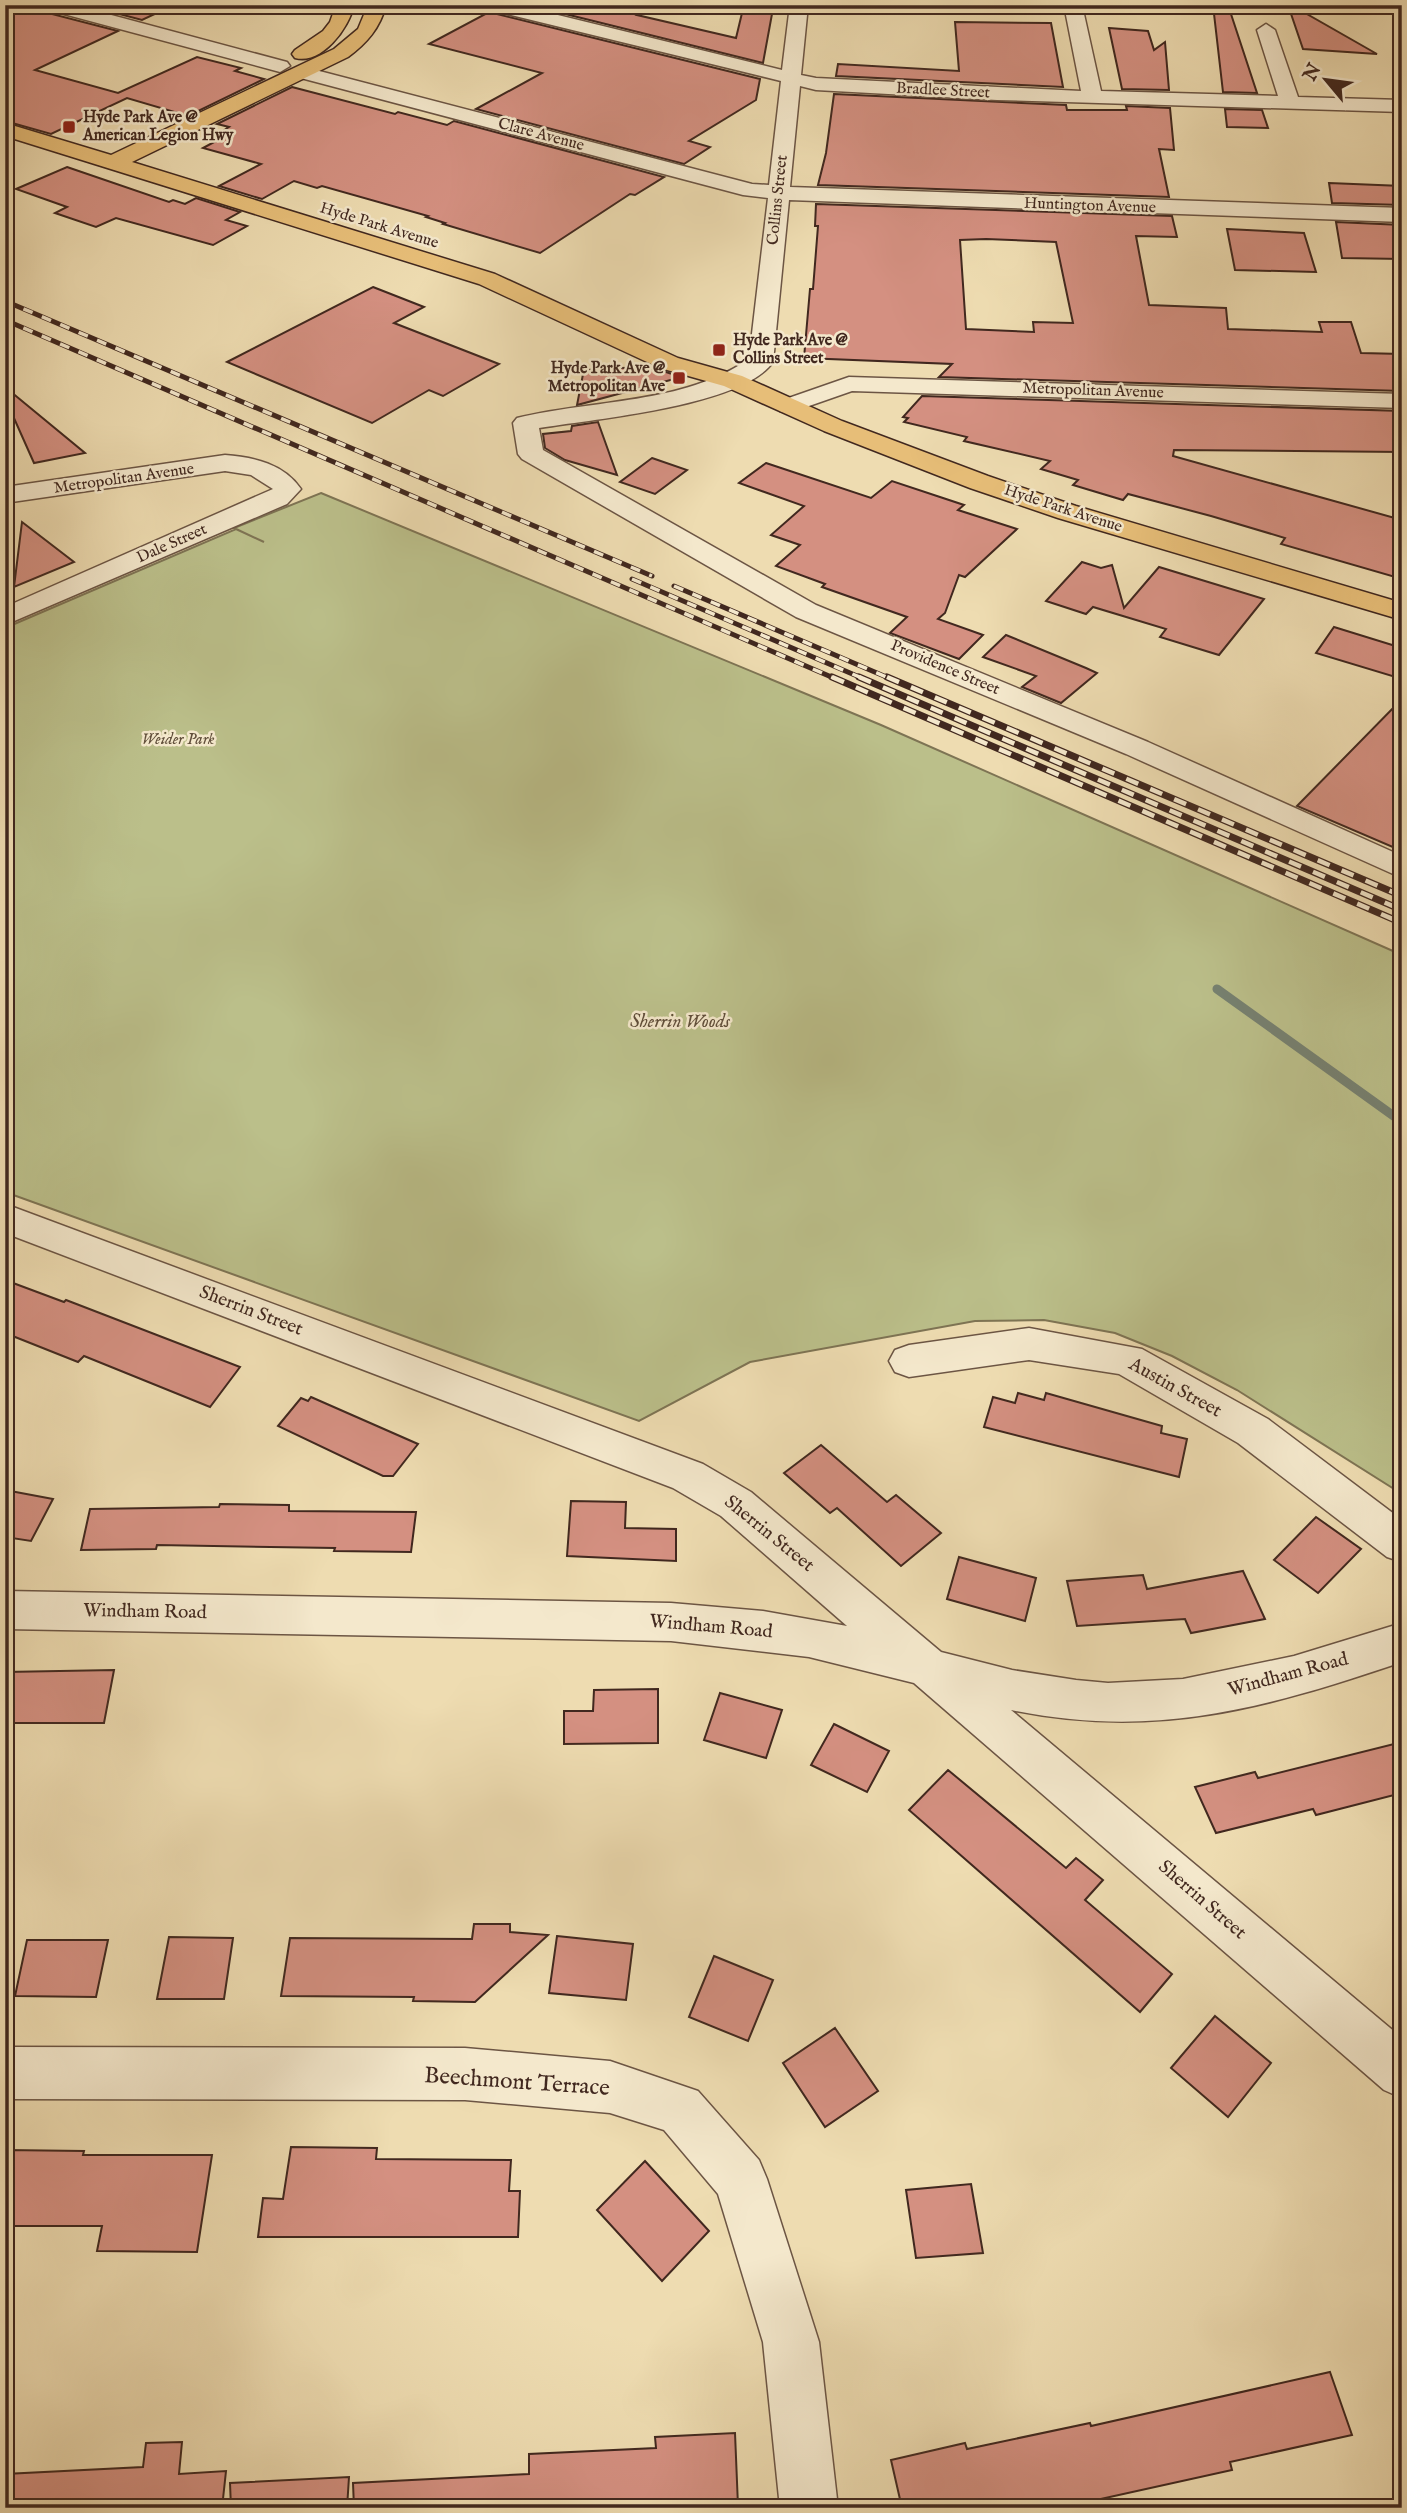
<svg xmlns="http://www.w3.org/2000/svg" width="1407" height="2513" viewBox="0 0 1407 2513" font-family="'IM FELL English',serif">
<rect width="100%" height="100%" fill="#eedcb1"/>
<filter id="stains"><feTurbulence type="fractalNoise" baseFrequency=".00286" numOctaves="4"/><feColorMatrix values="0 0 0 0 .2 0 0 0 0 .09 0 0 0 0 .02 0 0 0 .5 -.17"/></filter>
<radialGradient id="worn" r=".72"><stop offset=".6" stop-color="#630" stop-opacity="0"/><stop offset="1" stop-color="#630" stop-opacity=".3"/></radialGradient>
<path fill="#bbbf8a" stroke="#7e7454" stroke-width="2" d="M321 493 881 725 1402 955V1494L1237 1390 1172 1356 1115 1333 1044 1320 975 1321 750 1362 639 1421 5 1192V628L236 529 264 542 234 528Z"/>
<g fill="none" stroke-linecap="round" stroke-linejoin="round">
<path stroke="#768171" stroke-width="9" d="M1217 989 1402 1122"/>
</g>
<g fill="#d49081" stroke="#41281f" stroke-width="2" fill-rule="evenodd">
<path d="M5 5H41L44 12 118 31 35 70 118 93 197 57 241 68 235 71 264 79 188 116 127 98 51 134 5 121Z"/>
<path d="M85 5H174L142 20Z"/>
<path d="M529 5H654L637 15 736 38 742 13 772 14 763 63Z"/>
<path d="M1213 5H1228L1257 93 1223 92Z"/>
<path d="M1288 5H1291L1377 54 1303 49Z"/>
<path d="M489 12 760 79 756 100 689 141 710 147 684 164 476 109 542 73 429 44Z"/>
<path d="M955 22 1051 23 1063 87 836 76 838 64 959 71Z"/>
<path d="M1109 28 1148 31 1154 50 1165 42 1169 90 1122 89Z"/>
<path d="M292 87 395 114 398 112 447 125 454 121 664 177 635 195 630 194 540 253 443 224 445 223 426 217 428 216 322 186 317 188 294 181 262 199 219 186 261 164 203 148 229 134 221 132 229 127 217 124Z"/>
<path d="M834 94 1066 105 1067 110H1127L1126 106 1170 108 1174 150 1159 149 1169 197 818 185 826 153Z"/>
<path d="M1225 109 1262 110 1268 128 1227 127Z"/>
<path d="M67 167 169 202 173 200 185 204 196 198 240 212 226 220 247 226 213 245 116 218 96 227 55 213 67 207 16 189Z"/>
<path d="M1329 183 1402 186V205L1332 203Z"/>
<path d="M816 204 1172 216 1177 237 1136 236 1149 305 1226 308 1228 329 1322 332 1319 322H1351L1361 353 1402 354V391L939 377 952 364 804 358 810 289H813L818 226H815ZM986 239 1056 242 1073 323 1033 322 1034 332 966 329 960 240Z"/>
<path d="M1336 222 1402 225V259L1342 258Z"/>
<path d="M1227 229 1304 233 1316 272 1235 270Z"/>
<path d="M373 287 424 307 394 323 499 364 443 396 429 390 372 423 227 362Z"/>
<path d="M596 367 657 369 678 376V378L577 405 584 369 595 370Z"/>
<path d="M5 387 85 453 34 463 5 398Z"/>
<path d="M922 396 1402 411V452L1174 450 1173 456 1402 520V579L1281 544 1285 538 1211 516 1128 494 1123 500 1073 485 1078 480 1041 469 1050 461 964 441 967 437 904 422 908 418 903 417Z"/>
<path d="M598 422 617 475 565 460 545 448 543 434 571 431 572 426Z"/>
<path d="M652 458 687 470 655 494 620 482Z"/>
<path d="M766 463 871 498 892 481 964 505 958 510 1017 529 965 577 959 575 945 613 938 619 983 635 959 659 890 633 907 617 822 587 825 584 776 566 800 545 771 535 804 506 739 483Z"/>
<path d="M22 522 74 562 14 587Z"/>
<path d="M1082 562 1101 568 1112 565 1124 608 1159 567 1264 599 1219 655 1160 637 1166 629 1093 607 1086 614 1046 601Z"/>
<path d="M1334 627 1402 648V679L1316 653Z"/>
<path d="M1006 635 1086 668 1097 673 1061 703 1022 687 1036 676 983 657Z"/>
<path d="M1402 699V851L1297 806Z"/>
<path d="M5 1280 64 1302 66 1300 240 1367 210 1407 84 1356 78 1362 5 1333Z"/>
<path d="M1018 1393 1044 1400 1046 1393 1162 1426 1161 1433 1187 1439 1179 1477 984 1427 993 1397 1015 1403Z"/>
<path d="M311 1397 418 1444 393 1476H383L278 1426 301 1398 308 1401Z"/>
<path d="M821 1445 887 1502 896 1495 941 1533 901 1566 837 1508 830 1513 784 1473Z"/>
<path d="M5 1490 53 1499 31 1541 5 1537Z"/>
<path d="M571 1501 626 1502 625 1528 676 1529V1561L567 1556Z"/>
<path d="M220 1504 289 1505V1511L416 1512 411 1552 334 1551 335 1548 157 1545 156 1549 81 1550 90 1509 219 1507Z"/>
<path d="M1316 1517 1361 1549 1318 1593 1274 1560Z"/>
<path d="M959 1557 1036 1578 1025 1621 947 1599Z"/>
<path d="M1243 1571 1265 1619 1191 1633 1185 1619 1077 1626 1067 1581 1143 1575 1147 1589Z"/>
<path d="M114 1670 104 1723H5V1672Z"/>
<path d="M658 1689V1743L564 1744V1711H593L594 1690Z"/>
<path d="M720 1693 782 1710 766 1758 704 1740Z"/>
<path d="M834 1724 889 1751 867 1792 811 1765Z"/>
<path d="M1402 1742V1793L1316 1815 1313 1809 1216 1833 1195 1787 1255 1772 1258 1778Z"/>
<path d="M948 1770 1066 1868 1076 1858 1103 1880 1085 1900 1172 1974 1140 2012 909 1810Z"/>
<path d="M474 1924H510V1932L548 1935 475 2002 413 2001 414 1997 281 1996 290 1938 472 1939Z"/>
<path d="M557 1936 633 1944 626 2000 549 1993Z"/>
<path d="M169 1937 233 1938 224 1999H157Z"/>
<path d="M27 1940H108L96 1997 15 1996Z"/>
<path d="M714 1956 773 1980 748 2041 689 2017Z"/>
<path d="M1215 2016 1271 2063 1228 2117 1171 2068Z"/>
<path d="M835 2028 878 2091 825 2127 783 2063Z"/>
<path d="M291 2147 377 2148 376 2159 511 2160 509 2191H520L518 2237H258L263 2198 283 2199Z"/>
<path d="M5 2150 84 2151 83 2155H212L197 2252 97 2251 102 2226H5Z"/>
<path d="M645 2161 709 2231 662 2281 597 2210Z"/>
<path d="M971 2184 983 2253 916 2258 906 2190Z"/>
<path d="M1330 2372 1352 2435 1230 2462 1232 2470 1060 2508H902L891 2460 965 2443 967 2449 1090 2423 1091 2426Z"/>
<path d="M735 2433 738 2506 354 2508 353 2483 529 2474V2454L656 2448 655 2437Z"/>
<path d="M182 2442 179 2474 226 2471 222 2508H5V2474L143 2467 146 2443Z"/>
<path d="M349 2477 347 2508H231L230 2483Z"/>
</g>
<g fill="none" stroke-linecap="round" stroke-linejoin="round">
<defs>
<g id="minor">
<path d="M43 5H74L287 62 290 66 280 72 45 9Z"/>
<path d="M484 5H517L782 70 790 5H808L801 75 816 78 1081 91 1064 5H1082L1101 91 1278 96 1257 30 1266 24 1275 30 1298 97 1402 100V112L997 100 816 90 800 86 790 187 1402 208V222L789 200 773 362C743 406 593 419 539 428L543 450 816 605 1148 742 1402 856V878L1126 754 796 617 522 459 518 454 513 423 517 418C594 399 682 405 749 359L768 198 743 195 297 77 294 73 304 67 752 184 769 185 781 81 486 9Z"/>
<path d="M849 377 1402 394V408L852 391 789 413 780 411 777 406 780 401Z"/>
<path d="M225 455C254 457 284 464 301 489L287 504 5 625V607L273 489 251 475 225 471 5 503V487Z"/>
<path d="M5 1204 703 1464 751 1492 941 1652 1012 1670 1076 1680 1108 1683 1183 1679 1294 1656 1402 1623V1662C1266 1708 1155 1740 1011 1710L1402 2038V2098L1384 2090 914 1683 809 1657 671 1641 5 1629V1591L671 1603 763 1611 847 1626 721 1516 673 1488 5 1233Z"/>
<path d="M1029 1328 1142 1349 1268 1419 1402 1520V1562L1387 1557 1238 1443 1119 1374 1029 1360 909 1377 895 1372 889 1361 895 1350 909 1345Z"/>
<path d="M5 2047 465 2048 610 2061 698 2091 759 2160 767 2179 819 2342 838 2508H780L763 2342 718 2194 664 2130 610 2113 465 2100 5 2099Z"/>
</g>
<g id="major">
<path d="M336 5H354C349 28 322 65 295 58L292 54 295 50 323 31 330 22Z"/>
<path d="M368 5H386C380 28 367 43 348 57L132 162 495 274 678 358 742 376 842 421 988 476 1076 506 1402 603V620L1058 518 970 488 824 431 724 386 660 368 479 284 5 136V123L111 155 334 49 358 29Z"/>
</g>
</defs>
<use href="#minor" stroke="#6c5544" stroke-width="3"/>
<use href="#major" stroke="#41281f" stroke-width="3"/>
<use href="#minor" fill="#f4e8cc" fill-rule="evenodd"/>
<use href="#major" fill="#e7be78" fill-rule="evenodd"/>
<defs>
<g id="rail-far1">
<path d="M5 301 652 576"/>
<path d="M5 320 836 679"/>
<path d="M632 579 864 679"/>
<path d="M674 586 891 679"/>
</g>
<g id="rail">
<path d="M832 677 1402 923"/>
<path d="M859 677 1402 910"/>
<path d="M887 677 1402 896"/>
</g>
</defs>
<use href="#rail-far1" stroke="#41281f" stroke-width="5"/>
<use href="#rail" stroke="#41281f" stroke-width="7"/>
<use href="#rail-far1" stroke="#f4e8cc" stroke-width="3.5" stroke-dasharray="10" stroke-linecap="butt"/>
<use href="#rail" stroke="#f4e8cc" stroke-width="4.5" stroke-dasharray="13" stroke-linecap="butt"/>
</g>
<g fill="#8f2418" stroke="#f4e8cc" stroke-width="2.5">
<rect x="62" y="120" width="14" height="14" rx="3.5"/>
<rect x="712" y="343" width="14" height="14" rx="3.5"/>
<rect x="672" y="371" width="14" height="14" rx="3.5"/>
</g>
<g text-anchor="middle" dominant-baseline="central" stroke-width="5" stroke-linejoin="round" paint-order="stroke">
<g font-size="16" fill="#41281f" stroke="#f4e8cc">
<text transform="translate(943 91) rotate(3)">Bradlee Street</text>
<text transform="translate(541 135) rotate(15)">Clare Avenue</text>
<text transform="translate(778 200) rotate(-84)">Collins Street</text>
<text transform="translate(1090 206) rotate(2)">Huntington Avenue</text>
<text transform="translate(379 226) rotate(17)">Hyde Park Avenue</text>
<text transform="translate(1093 391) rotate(2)">Metropolitan Avenue</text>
<text transform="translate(124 479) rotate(-8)">Metropolitan Avenue</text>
<text transform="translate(1063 509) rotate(18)">Hyde Park Avenue</text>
<text transform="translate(172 544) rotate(-24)">Dale Street</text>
<text transform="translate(945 668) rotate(23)">Providence Street</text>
</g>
<g font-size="16" font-weight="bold" fill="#41281f" stroke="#f4e8cc" text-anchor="start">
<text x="83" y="118">Hyde Park Ave @<tspan x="83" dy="18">American Legion Hwy</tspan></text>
<text x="733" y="341">Hyde Park Ave @<tspan x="733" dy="18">Collins Street</tspan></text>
<text x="665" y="369" text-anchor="end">Hyde Park Ave @<tspan x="665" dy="18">Metropolitan Ave</tspan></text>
</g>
<g font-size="16" font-style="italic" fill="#604e3a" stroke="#f4e8cc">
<text x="178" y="740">Weider Park</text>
</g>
<g font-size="19" font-style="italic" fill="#604e3a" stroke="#f4e8cc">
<text x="680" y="1022">Sherrin Woods</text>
</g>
<g font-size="19" fill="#41281f" stroke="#f4e8cc">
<text transform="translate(251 1311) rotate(21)">Sherrin Street</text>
<text transform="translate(1175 1388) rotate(29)">Austin Street</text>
<text transform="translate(769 1534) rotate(39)">Sherrin Street</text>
<text transform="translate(145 1612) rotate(1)">Windham Road</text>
<text transform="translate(711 1627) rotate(5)">Windham Road</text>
<text transform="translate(1288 1675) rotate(-15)">Windham Road</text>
<text transform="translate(1202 1900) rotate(41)">Sherrin Street</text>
</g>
<g font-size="23" fill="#41281f" stroke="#f4e8cc">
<text transform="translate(517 2082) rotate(4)">Beechmont Terrace</text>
</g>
</g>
<rect width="1407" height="2513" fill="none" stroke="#eedcb1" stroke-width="28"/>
<rect x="7" y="7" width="1393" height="2499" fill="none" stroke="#41281f" stroke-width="3.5"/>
<rect x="14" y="14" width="1379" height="2485" fill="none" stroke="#41281f" stroke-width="2"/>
<g transform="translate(1326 80) rotate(299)" stroke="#f4e8cc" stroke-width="5" paint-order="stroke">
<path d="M0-5L12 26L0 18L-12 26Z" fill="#41281f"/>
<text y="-10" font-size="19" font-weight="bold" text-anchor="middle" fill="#41281f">N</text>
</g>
<rect width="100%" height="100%" filter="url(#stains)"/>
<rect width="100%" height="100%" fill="url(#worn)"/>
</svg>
